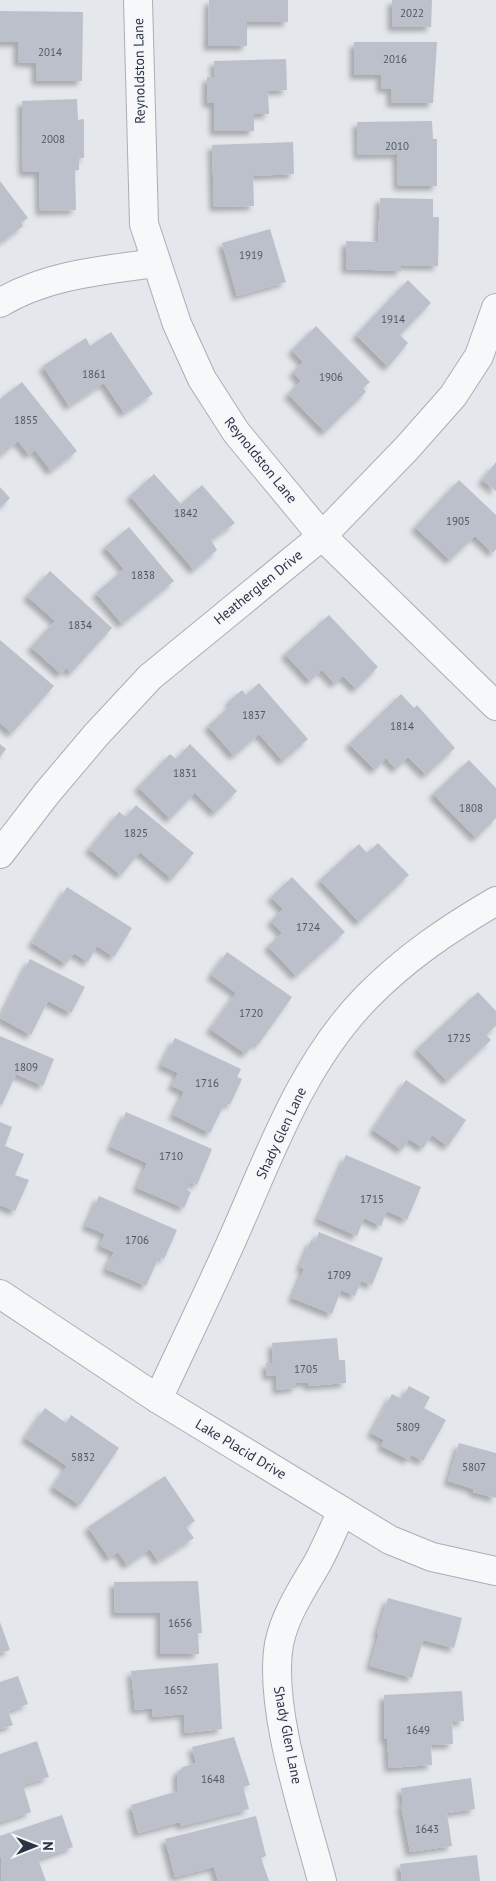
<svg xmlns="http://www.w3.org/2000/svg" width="496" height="1881" viewBox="0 0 496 1881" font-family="'PT Sans',sans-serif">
<defs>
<filter id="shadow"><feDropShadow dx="-4.5" dy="4.5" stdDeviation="2.5" flood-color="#0004"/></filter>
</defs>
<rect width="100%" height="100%" fill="#e4e7ec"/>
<g fill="#bbc0ca" filter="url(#shadow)">
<path d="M209 0H288V22H247V46H208Z"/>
<path d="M392 0H432L431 27H392Z"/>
<path d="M0 11 83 12 82 81H36V63L18 62V42H0Z"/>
<path d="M354 42H437L433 103H391V89L381 88V75H354Z"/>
<path d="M286 59 287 90 268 91 269 114H254V131H214V103H207V77H215L214 61Z"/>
<path d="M77 99 78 120 84 119V158H79V170H75L76 210 40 211 39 172H23L22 101Z"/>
<path d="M432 121 433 139H437V186H398L397 154 358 155 357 122Z"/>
<path d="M293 142 294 174 253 176 254 206 214 207 212 145Z"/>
<path d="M0 181 28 218 21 223 23 226 0 243Z"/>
<path d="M380 198 433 199V217H439L438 266 401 265V271L346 269V241L378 242Z"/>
<path d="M270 229 286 282 237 296 222 243Z"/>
<path d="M408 280 431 303 400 335 408 343 388 367 356 335Z"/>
<path d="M316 326 370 382 363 388 366 392 325 432 288 394 301 381 293 372 303 362 292 350Z"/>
<path d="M111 332 153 394 124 413 104 383 69 406 43 366 86 338 90 346Z"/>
<path d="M22 382 77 451 51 471 35 450 29 455 18 441 0 456V399Z"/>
<path d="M496 462V491L482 480Z"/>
<path d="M154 474 181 504 202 485 235 523 211 540 217 550 194 570 130 496Z"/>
<path d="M459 480 496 515V549L493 553 475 536 450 560 415 527Z"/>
<path d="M0 487 10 498 0 508Z"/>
<path d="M129 527 174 581 122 624 96 593 124 569 105 547Z"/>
<path d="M50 571 112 628 71 673 66 668 61 674 31 647 55 621 27 596Z"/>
<path d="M329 615 378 667 356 689 343 676 335 684 322 670 310 681 285 654Z"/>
<path d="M0 640 54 686 12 733 0 723Z"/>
<path d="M259 683 308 739 283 761 259 734 234 756 208 726 232 704 229 701 242 690 246 695Z"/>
<path d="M401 694 414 708 417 705 455 748 426 775 408 757 396 769 386 758 375 770 349 744Z"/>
<path d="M0 744 6 749 0 757Z"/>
<path d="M190 744 237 791 215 813 195 793 170 819 138 787 170 754 176 759Z"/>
<path d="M469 760 496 788V818L476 838 433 794Z"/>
<path d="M136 805 194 853 172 879 140 852 121 875 89 849 119 812 126 817Z"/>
<path d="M378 843 409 875 359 922 320 880 359 844 367 853Z"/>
<path d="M292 877 345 932 296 976 268 946 282 933 271 921 283 909 271 897Z"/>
<path d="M67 887 132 928 114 957 97 946 88 962 74 953 66 964 32 943Z"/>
<path d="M227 952 292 997 258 1045 254 1043 246 1054 210 1029 236 993 211 975Z"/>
<path d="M30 959 85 987 71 1013 48 1001 31 1035 0 1018Z"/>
<path d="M478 992 496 1011V1026L486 1035 491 1040 447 1081 417 1049Z"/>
<path d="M0 1036 54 1059 43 1086 16 1074 2 1105 0 1104Z"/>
<path d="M175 1038 241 1069 237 1077 242 1079 230 1105 225 1103 210 1133 173 1115 184 1092 172 1086 178 1073 161 1065Z"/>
<path d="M406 1080 466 1120 448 1146 432 1135 423 1148 409 1139 402 1150 373 1130Z"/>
<path d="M126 1112 212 1149 197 1185 191 1182 187 1190 191 1192 184 1208 137 1188 147 1163 111 1147Z"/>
<path d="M0 1122 12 1127 5 1146 24 1154 15 1175 29 1180 15 1211 0 1205Z"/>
<path d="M346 1155 421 1187 407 1220 387 1211 381 1226 364 1218 357 1236 318 1219Z"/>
<path d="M99 1196 177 1230 164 1259 159 1257 146 1286 106 1269 114 1252 100 1246 105 1234 86 1226Z"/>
<path d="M319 1232 383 1258 372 1285 361 1281 355 1296 341 1290 332 1314 292 1298 304 1269 300 1267 311 1240 315 1242Z"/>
<path d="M337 1338 339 1360H345L346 1383 309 1386 307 1382 296 1383V1388L277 1390 276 1375 267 1376 266 1363H273L272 1343Z"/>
<path d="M409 1386 430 1397 424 1408 446 1420 423 1461 411 1455 409 1460 381 1446 384 1440 371 1433 392 1394 402 1399Z"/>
<path d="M45 1408 66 1423 71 1415 119 1448 80 1505 53 1487 67 1466 25 1438Z"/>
<path d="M459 1443 496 1453V1498L473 1492 474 1489 448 1481Z"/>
<path d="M165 1476 195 1521 186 1527 194 1538 158 1561 150 1549 127 1565 118 1552 109 1558 88 1527Z"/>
<path d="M198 1581 202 1633H198L199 1654H160V1613H115L114 1582Z"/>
<path d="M388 1598 462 1618 454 1648 423 1640 412 1678 370 1666 379 1634 377 1633Z"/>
<path d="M0 1622 10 1650 0 1653Z"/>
<path d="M218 1663 222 1729 185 1733 184 1714 153 1717 152 1708 135 1710 131 1671Z"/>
<path d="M18 1676 28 1704 8 1711 13 1725 0 1729V1682Z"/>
<path d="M462 1691 464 1721 452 1722 453 1744 431 1745 432 1765 389 1768 387 1739H384V1695Z"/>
<path d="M234 1737 250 1785 243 1787 249 1809 181 1826 180 1822 138 1833 131 1805 178 1791 177 1773 183 1767 196 1763 192 1747Z"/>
<path d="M37 1741 49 1777 23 1785 31 1812 0 1822V1754Z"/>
<path d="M471 1778 475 1809 447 1813 452 1846 410 1852 401 1805H403L401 1788Z"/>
<path d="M62 1815 73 1847 38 1859 46 1881H2L0 1836Z"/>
<path d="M256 1816 266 1856 261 1858 269 1881H218L214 1867 175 1877 165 1839Z"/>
<path d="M477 1855 480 1881H402L400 1864Z"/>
</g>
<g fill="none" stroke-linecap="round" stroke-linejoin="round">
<defs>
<g id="minor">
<path d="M0 303C46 275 104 270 156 263"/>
<path d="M0 854 47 793 96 735 150 677 322 536 407 448 453 396 479 356 496 308"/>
<path d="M158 1399C184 1343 211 1288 236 1231 272 1149 303 1063 366 998 405 958 448 929 496 901"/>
<path d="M322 1881C305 1815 268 1709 279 1644 285 1614 303 1588 318 1562 327 1545 334 1528 342 1511"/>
</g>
<g id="tertiary">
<path d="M138 0 144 224 177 324 202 379 236 432 322 536 496 706"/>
<path d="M0 1294 158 1399 390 1540 432 1557 496 1571"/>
</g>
</defs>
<use href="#minor" stroke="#a9aeb7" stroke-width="30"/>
<use href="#tertiary" stroke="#a9aeb7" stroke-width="30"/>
<use href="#minor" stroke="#f7f8fa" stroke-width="28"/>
<use href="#tertiary" stroke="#f7f8fa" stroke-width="28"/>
</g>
<g text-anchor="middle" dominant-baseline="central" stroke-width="4" stroke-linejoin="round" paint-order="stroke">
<g font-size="11" fill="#4f5766">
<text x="412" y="13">2022</text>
<text x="50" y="52">2014</text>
<text x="395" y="59">2016</text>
<text x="53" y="139">2008</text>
<text x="397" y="146">2010</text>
<text x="251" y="255">1919</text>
<text x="393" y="319">1914</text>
<text x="94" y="374">1861</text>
<text x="331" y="377">1906</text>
<text x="26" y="420">1855</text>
<text x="186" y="513">1842</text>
<text x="458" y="521">1905</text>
<text x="143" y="575">1838</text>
<text x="80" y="625">1834</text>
<text x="254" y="715">1837</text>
<text x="402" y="726">1814</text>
<text x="185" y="773">1831</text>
<text x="471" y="808">1808</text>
<text x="136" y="833">1825</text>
<text x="308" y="927">1724</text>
<text x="251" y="1013">1720</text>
<text x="459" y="1038">1725</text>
<text x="26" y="1067">1809</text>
<text x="207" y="1083">1716</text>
<text x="171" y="1156">1710</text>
<text x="372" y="1199">1715</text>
<text x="137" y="1240">1706</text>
<text x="339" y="1275">1709</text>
<text x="306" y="1369">1705</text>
<text x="408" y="1427">5809</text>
<text x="83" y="1457">5832</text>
<text x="474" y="1467">5807</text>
<text x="180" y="1623">1656</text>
<text x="176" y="1690">1652</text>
<text x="418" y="1730">1649</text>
<text x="213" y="1779">1648</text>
<text x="427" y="1829">1643</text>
</g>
<g font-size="14" fill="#2b3445" stroke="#f4f6f9">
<text transform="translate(139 71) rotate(-91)">Reynoldston Lane</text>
<text transform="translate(261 460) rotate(51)">Reynoldston Lane</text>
<text transform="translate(258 587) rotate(-39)">Heatherglen Drive</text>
<text transform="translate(281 1133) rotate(-65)">Shady Glen Lane</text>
<text transform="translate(241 1449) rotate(31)">Lake Placid Drive</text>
<text transform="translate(288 1735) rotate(79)">Shady Glen Lane</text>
</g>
</g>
<g transform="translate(35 1846) rotate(90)" stroke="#f4f6f9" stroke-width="4" paint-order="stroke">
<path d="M0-4L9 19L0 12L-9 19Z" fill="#2b3445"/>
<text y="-8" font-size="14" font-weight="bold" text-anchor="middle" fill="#2b3445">N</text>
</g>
</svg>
